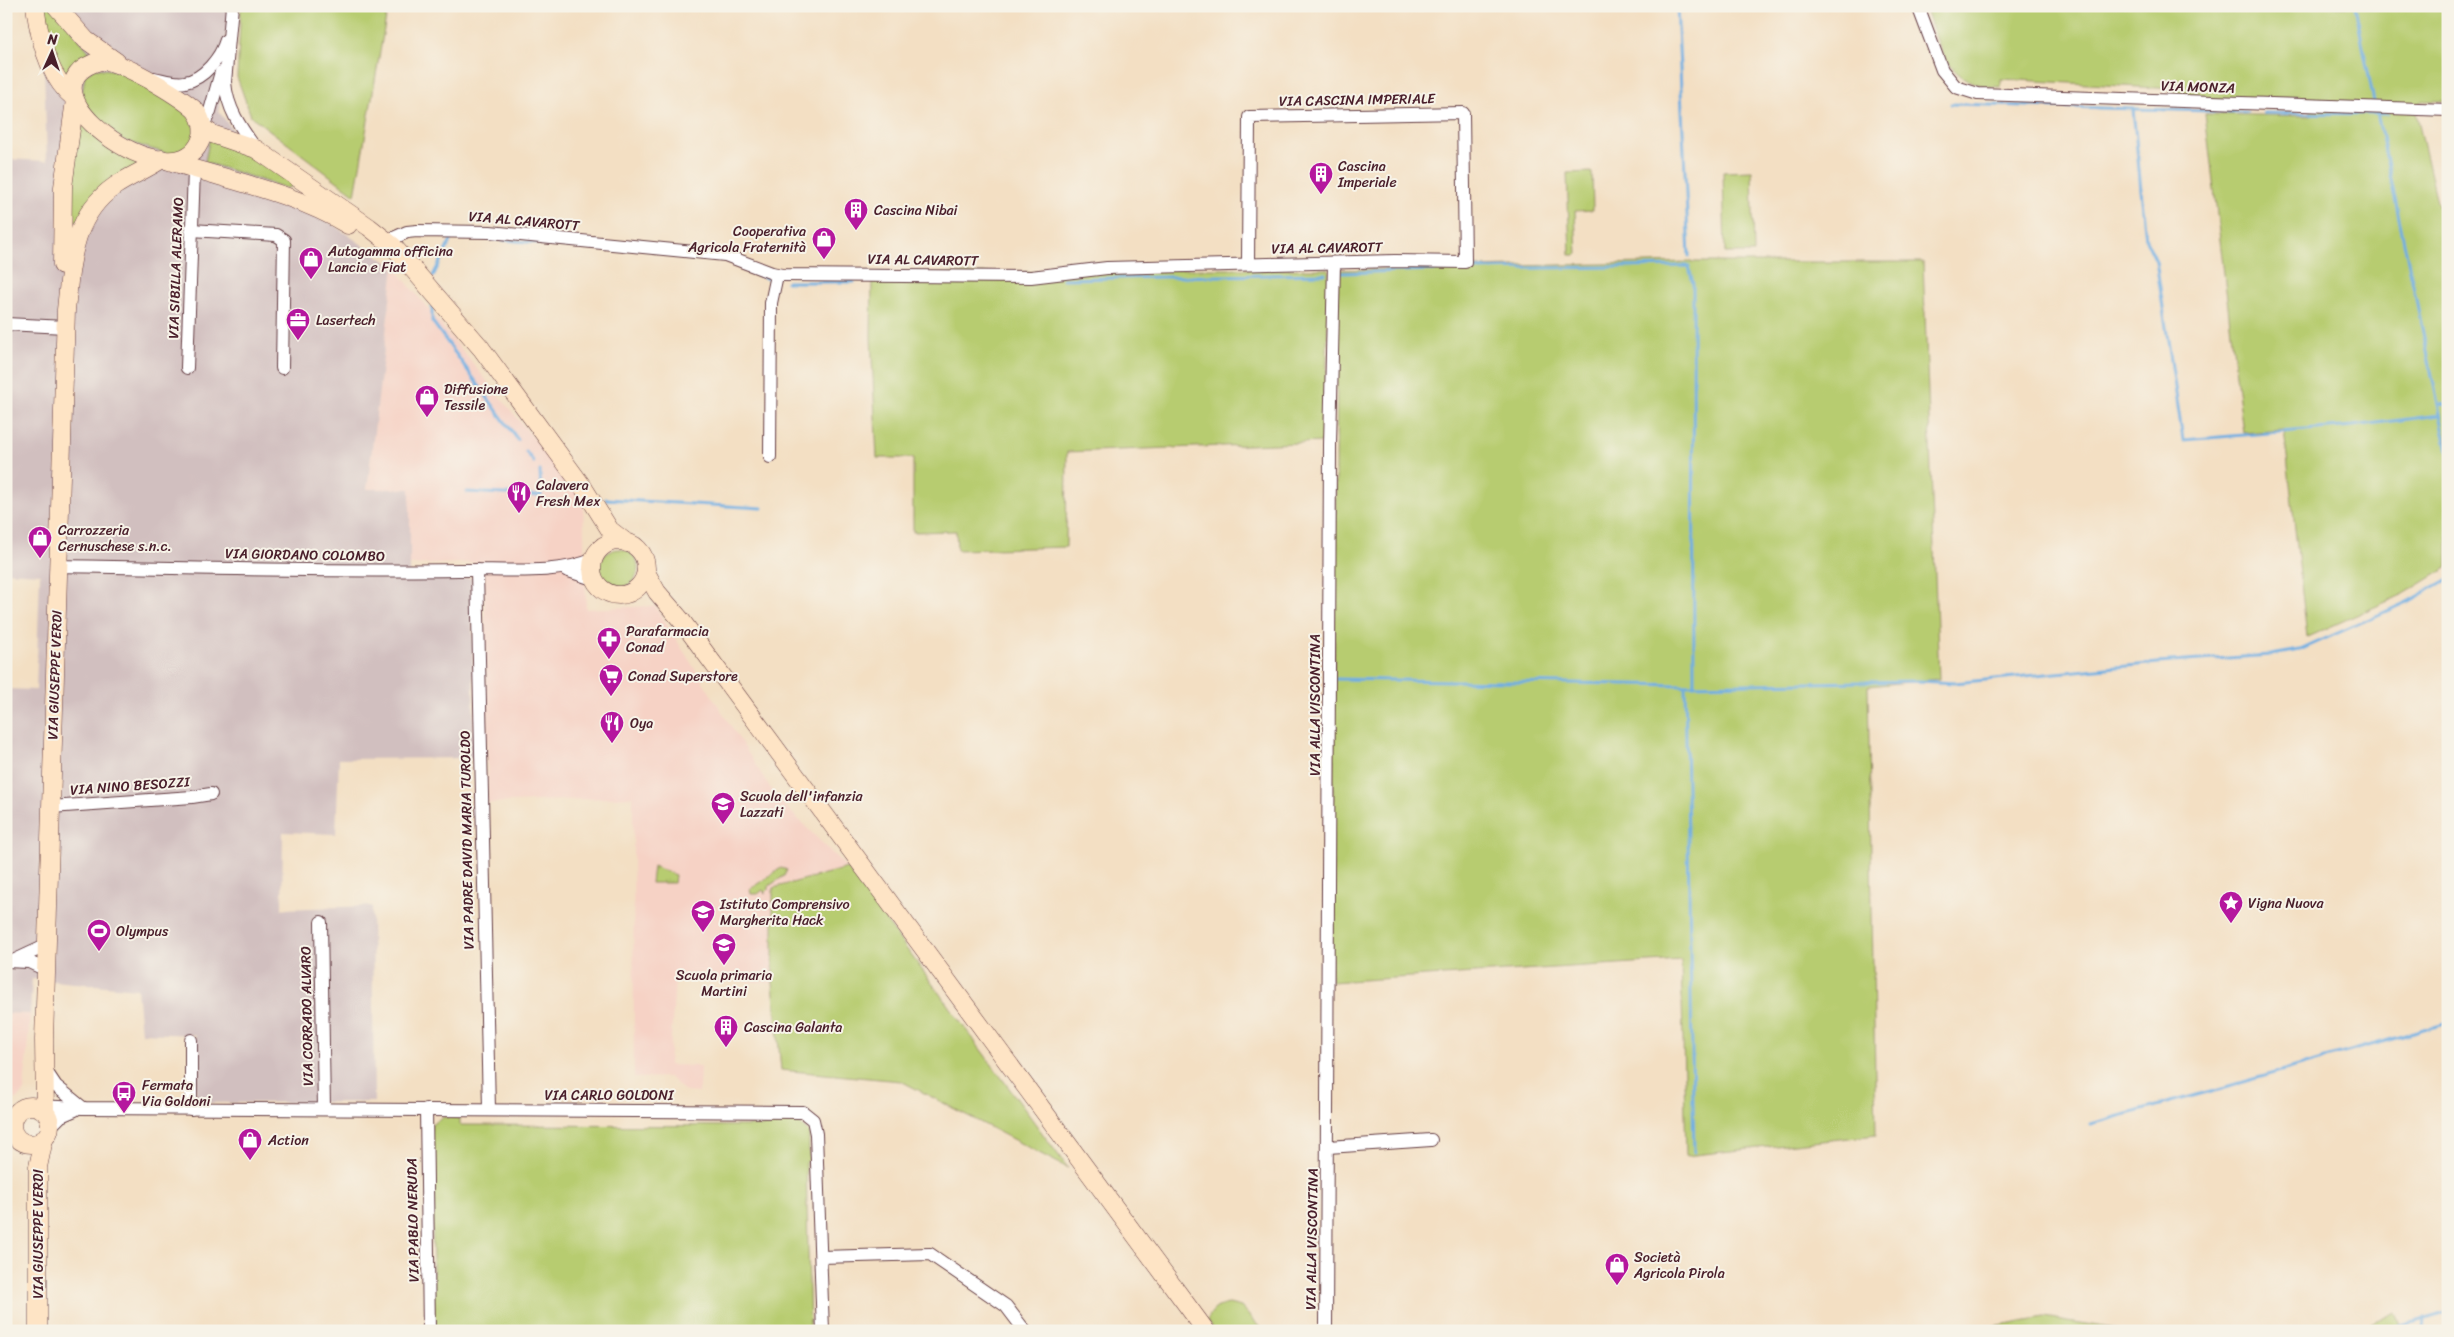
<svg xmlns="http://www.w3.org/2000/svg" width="2454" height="1337" viewBox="0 0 2454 1337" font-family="Sriracha,sans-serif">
<defs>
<pattern id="park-tufts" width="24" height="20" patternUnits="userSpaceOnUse" patternTransform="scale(1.25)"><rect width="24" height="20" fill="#b7cc70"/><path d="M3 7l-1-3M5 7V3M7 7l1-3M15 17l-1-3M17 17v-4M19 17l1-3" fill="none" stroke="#9faf61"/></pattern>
</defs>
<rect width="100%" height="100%" fill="#f7f3e8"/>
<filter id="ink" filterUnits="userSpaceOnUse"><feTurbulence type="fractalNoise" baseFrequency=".02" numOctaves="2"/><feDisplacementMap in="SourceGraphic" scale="10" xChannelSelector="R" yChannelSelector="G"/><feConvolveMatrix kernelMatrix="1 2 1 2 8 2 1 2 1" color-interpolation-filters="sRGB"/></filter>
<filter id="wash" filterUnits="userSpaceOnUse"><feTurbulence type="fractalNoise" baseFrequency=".0096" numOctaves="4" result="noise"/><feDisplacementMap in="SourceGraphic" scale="20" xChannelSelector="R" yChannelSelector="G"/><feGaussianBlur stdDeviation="1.12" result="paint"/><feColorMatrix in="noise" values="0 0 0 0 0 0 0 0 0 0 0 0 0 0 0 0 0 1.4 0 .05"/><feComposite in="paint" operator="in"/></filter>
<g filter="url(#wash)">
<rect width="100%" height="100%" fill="#f3dfc3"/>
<g fill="#f6d2c5">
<path d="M394 267 583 499 586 609 655 606 776 797 847 868 773 888V983L680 978 675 982 669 1065 700 1066 699 1093 686 1092 669 1077 634 1078 633 797 488 803 484 562 409 565 367 489Z"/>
<path d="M6 1013 30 1014 24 1091 18 1098 6 1104Z"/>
</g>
<path fill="#d1bfbf" d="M42 6H229L219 112 290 203 332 224 394 267 367 489H410V578H472L474 758 339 759 336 834 283 832 282 909 372 906 374 1102 196 1103 195 1035 141 1033 137 989 32 979 30 1014 6 1013V689L36 690 40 574 6 572V159L47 161Z"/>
<g fill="#b7cc70" stroke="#80764e">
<path d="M40 6H53L90 53 69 74H64L60 70Z"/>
<path d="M241 6H388L355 195 251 116 237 77Z"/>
<path d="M1925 6H2448V101H2421L2416 112 2438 206 2448 208V567L2404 594 2307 637 2284 430 2243 433 2205 114 2311 116V109L2176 100 2174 89 2001 79V87C1947 87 1940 49 1925 6Z"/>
<path d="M94 68 121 71 194 117 195 142 172 155 122 140 81 103 85 75Z"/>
<path d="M77 116 151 162 70 226 67 222Z"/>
<path d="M212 126 292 183 291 187 286 188 205 162Z"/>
<path d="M1752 171 1754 253H1725L1723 172Z"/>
<path d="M1592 172 1593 210 1575 211 1577 255H1570L1567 173Z"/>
<path d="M1693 262H1923L1939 679 1868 686 1876 1135 1686 1156 1681 960 1331 982 1338 270Z"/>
<path d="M1150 269H1329L1325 442 1067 452 1066 547 957 550 956 531 913 532V458H877L871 337 872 276Z"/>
<circle cx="619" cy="568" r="19"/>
<path d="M847 868 1068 1168 901 1081 781 1070 773 983V888Z"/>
<path d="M444 1117 460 1118V1125L771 1126 772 1118H794L809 1133V1160L806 1163 810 1331H434L431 1125Z"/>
<path d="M1229 1304 1241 1307 1263 1331H1214L1207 1321C1212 1309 1217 1306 1229 1304Z"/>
<path d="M2396 1312 2403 1331H2356Z"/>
<path d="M2044 1317 2129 1331 1971 1330Z"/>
</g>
<g fill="url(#park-tufts)" stroke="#80764e">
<path d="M653 866 675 875 674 883H651Z"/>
<path d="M781 868 787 870 784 876 769 886V889L765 893 763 890 758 894H751L750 889Z"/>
</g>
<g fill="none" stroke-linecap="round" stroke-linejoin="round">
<g stroke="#6faee2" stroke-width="3">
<path d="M1677 6 1689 256"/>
<path d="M2355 6 2374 102"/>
<path d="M1951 104 2247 112"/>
<path d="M2133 109 2146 240 2156 261 2183 440 2353 426 2440 415"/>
<path d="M2264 113 2388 114"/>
<path d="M2377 113 2448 452"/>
<path d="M484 238 572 246"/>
<path d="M1469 269 1689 266 1693 284 1694 685"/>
<path d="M752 272 768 279"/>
<path d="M1342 273 1462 269"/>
<path d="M433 276 453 236H455"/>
<path d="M1063 279 1325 274"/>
<path d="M787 282H854"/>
<path d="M432 307V321L518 440"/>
<path d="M2438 404 2448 405"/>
<path d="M526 452 534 462"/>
<path d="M467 492 541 496 540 471"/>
<path d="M606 499 762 508"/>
<path d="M1336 679 1686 685"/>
<path d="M2091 1124 2215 1090 2448 1023"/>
<path d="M1694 1152 1685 685 1919 681 1955 683 2158 663 2271 655 2300 650 2407 602 2448 579"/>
<path d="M2384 1331 2448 1312"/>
<path d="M2423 1331 2424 1318"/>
</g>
</g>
</g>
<g filter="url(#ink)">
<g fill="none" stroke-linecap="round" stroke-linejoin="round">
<defs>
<g id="street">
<path d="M232 6 225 82C227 109 241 128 256 149"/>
<path d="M1918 6 1942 70 1956 87 1978 94 2448 110"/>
<path d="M154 78C164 80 175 84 185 82 204 79 221 57 226 40"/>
<path d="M203 126 210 111 221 72"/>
<path d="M191 230 276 235 284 240 282 368"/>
<path d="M387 241 407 232 417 231 490 232 725 255 772 273 782 275 1031 277 1107 268 1395 261 1465 262 1463 113 1249 117 1248 264"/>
<path d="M6 324 65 327"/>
<path d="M187 368 194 170"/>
<path d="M770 457 771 303 777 275"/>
<path d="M58 566C192 568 326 572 459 570 500 569 557 576 594 559"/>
<path d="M477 570 489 1109"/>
<path d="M566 570 596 580"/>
<path d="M51 807 192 797 211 794"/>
<path d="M321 922 324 1109"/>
<path d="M6 961 29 962 46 970"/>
<path d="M13 961 41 948H47"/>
<path d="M46 1071 56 1086 83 1108"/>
<path d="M35 1106 83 1108 803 1112 813 1120 816 1134 823 1331"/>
<path d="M191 1109V1040"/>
<path d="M426 1109 429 1331"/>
<path d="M50 1127 61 1116 75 1110"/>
<path d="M1328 1147 1431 1140"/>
<path d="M821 1257 930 1254 1006 1306 1025 1331"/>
<path d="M1326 1331 1330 445 1334 264"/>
</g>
<g id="secondary">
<path d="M35 6C39 37 49 78 74 98"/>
<path d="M56 6 86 40 117 62"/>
<path d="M100 61C120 59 179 96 195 110 202 119 205 131 200 142 172 205 9 87 100 61Z"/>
<path d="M203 128 212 134 256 149 369 227 393 246 481 348 583 487 610 530 627 543"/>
<path d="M169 161C230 181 293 192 348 225"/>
<path d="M62 265 63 187 75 100"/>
<circle cx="619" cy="568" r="27"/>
<path d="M646 572 657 592 681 620 1206 1331"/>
<circle cx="31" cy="1125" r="19"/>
<path d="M45 1111 44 1040 66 310C71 263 72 216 115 186 130 176 147 169 162 159"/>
<path d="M38 1331V1167L44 1139"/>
</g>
</defs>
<use href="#street" stroke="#633c42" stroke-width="14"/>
<use href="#secondary" stroke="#633c42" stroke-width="19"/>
<use href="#street" stroke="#fff" stroke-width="12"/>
<use href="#secondary" stroke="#fee4c5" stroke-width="18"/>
</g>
</g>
<defs>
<symbol id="building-pin" viewBox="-11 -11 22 30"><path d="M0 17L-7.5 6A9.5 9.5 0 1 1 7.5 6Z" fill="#b5179e" stroke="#f7f3e8"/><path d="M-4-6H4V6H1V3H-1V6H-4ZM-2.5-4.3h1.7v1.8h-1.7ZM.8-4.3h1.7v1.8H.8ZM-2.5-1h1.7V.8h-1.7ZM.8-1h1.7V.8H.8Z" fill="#fff"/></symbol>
<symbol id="shop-pin" viewBox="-11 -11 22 30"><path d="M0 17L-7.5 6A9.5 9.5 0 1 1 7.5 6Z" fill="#b5179e" stroke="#f7f3e8"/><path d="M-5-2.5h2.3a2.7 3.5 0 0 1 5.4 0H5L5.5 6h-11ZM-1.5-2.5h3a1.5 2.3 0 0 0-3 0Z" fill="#fff"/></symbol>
<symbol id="office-pin" viewBox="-11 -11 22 30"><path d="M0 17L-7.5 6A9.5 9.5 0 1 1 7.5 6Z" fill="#b5179e" stroke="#f7f3e8"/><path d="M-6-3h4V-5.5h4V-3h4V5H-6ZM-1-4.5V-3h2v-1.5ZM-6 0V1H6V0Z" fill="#fff"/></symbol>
<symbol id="restaurant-pin" viewBox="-11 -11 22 30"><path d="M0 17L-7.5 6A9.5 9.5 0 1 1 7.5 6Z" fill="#b5179e" stroke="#f7f3e8"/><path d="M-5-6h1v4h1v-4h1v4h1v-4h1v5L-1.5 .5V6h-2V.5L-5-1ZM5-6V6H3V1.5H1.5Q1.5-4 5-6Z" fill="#fff"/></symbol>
<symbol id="pharmacy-pin" viewBox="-11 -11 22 30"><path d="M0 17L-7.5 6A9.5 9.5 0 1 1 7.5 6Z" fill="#b5179e" stroke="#f7f3e8"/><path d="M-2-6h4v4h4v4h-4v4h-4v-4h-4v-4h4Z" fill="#fff"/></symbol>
<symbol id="supermarket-pin" viewBox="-11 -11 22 30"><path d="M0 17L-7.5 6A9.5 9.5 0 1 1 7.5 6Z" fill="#b5179e" stroke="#f7f3e8"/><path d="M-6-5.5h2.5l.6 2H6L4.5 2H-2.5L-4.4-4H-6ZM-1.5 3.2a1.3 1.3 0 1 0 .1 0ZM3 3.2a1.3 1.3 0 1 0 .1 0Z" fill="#fff"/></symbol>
<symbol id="school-pin" viewBox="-11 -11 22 30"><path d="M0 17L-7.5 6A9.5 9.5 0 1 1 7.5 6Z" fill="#b5179e" stroke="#f7f3e8"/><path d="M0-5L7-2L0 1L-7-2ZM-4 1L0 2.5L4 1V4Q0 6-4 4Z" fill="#fff"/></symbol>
<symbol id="sight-pin" viewBox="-11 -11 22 30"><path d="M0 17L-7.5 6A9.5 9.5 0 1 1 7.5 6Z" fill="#b5179e" stroke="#f7f3e8"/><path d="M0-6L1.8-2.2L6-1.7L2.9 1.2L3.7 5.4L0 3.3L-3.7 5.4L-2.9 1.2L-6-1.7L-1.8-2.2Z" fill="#fff"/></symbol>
<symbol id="stadium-pin" viewBox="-11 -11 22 30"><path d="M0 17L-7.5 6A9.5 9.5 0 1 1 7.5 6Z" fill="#b5179e" stroke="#f7f3e8"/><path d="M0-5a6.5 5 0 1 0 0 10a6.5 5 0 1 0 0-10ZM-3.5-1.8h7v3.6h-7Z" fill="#fff"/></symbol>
<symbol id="bus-pin" viewBox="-11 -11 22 30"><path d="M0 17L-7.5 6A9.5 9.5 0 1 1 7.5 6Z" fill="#b5179e" stroke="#f7f3e8"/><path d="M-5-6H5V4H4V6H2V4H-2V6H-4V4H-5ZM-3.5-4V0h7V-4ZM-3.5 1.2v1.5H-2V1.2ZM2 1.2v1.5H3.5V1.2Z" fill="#fff"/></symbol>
</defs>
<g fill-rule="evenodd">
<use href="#building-pin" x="1307" y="160" width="28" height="38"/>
<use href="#building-pin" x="842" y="196" width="28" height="38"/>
<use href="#shop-pin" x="810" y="225" width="28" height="38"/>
<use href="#shop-pin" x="297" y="245" width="28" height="38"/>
<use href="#office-pin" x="284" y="306" width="28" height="38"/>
<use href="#shop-pin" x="413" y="383" width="28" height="38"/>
<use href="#restaurant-pin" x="505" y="479" width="28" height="38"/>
<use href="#shop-pin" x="26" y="524" width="28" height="38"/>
<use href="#pharmacy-pin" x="595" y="625" width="28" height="38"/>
<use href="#supermarket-pin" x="597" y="662" width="28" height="38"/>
<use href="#restaurant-pin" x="598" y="709" width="28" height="38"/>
<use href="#school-pin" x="709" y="790" width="28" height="38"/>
<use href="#sight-pin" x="2217" y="889" width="28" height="38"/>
<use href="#school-pin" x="689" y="898" width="28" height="38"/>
<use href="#stadium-pin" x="85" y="917" width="28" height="38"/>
<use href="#school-pin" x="710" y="931" width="28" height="38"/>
<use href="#building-pin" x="712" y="1013" width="28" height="38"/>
<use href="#bus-pin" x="110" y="1079" width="28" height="38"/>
<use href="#shop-pin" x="236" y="1126" width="28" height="38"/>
<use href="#shop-pin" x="1603" y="1251" width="28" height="38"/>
</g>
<g text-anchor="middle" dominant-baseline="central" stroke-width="4" stroke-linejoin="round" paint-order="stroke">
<g font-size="14" fill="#4a1f2b" stroke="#f7f3e8">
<text transform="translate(2198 87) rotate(2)">VIA MONZA</text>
<text transform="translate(1357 100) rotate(-1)">VIA CASCINA IMPERIALE</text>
<text transform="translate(524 221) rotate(5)">VIA AL CAVAROTT</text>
<text transform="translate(1327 248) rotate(-1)">VIA AL CAVAROTT</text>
<text transform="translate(923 260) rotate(1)">VIA AL CAVAROTT</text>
<text transform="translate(176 268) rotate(-88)">VIA SIBILLA ALERAMO</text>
<text transform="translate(305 555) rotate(1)">VIA GIORDANO COLOMBO</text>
<text transform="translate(55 675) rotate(-88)">VIA GIUSEPPE VERDI</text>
<text transform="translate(1315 705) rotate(-90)">VIA ALLA VISCONTINA</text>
<text transform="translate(130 786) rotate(-4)">VIA NINO BESOZZI</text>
<text transform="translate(467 840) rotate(-91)">VIA PADRE DAVID MARIA TUROLDO</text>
<text transform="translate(307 1016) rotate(-91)">VIA CORRADO ALVARO</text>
<text x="609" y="1095">VIA CARLO GOLDONI</text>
<text transform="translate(413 1220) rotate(-91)">VIA PABLO NERUDA</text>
<text transform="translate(38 1234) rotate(-90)">VIA GIUSEPPE VERDI</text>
<text transform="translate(1312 1239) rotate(-89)">VIA ALLA VISCONTINA</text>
</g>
<g font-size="14" fill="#4a1f2b" stroke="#f7f3e8" text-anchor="start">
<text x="1338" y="166">Cascina<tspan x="1338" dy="16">Imperiale</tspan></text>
<text x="874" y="210">Cascina Nibai</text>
<text x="806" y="231" text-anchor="end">Cooperativa<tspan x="806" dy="16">Agricola Fraternità</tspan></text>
<text x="328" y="251">Autogamma officina<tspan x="328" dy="16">Lancia e Fiat</tspan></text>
<text x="316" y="320">Lasertech</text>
<text x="444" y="389">Diffusione<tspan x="444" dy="16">Tessile</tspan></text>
<text x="536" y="485">Calavera<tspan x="536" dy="16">Fresh Mex</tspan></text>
<text x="58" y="530">Carrozzeria<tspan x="58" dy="16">Cernuschese s.n.c.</tspan></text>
<text x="626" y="631">Parafarmacia<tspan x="626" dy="16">Conad</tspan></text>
<text x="628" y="676">Conad Superstore</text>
<text x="630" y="723">Oya</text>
<text x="740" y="796">Scuola dell'infanzia<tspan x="740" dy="16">Lazzati</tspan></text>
<text x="2248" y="903">Vigna Nuova</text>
<text x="720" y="904">Istituto Comprensivo<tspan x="720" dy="16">Margherita Hack</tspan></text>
<text x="116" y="931">Olympus</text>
<text x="724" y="975" text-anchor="middle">Scuola primaria<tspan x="724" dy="16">Martini</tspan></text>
<text x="744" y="1027">Cascina Galanta</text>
<text x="142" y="1085">Fermata<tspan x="142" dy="16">Via Goldoni</tspan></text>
<text x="268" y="1140">Action</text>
<text x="1634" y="1257">Società<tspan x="1634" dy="16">Agricola Pirola</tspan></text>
</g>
</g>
<rect width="2454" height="1337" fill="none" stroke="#f7f3e8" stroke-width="25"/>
<g transform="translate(52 52) rotate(3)" stroke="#f7f3e8" stroke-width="4" paint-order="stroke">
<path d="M0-4L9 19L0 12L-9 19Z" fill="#4a1f2b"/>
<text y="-8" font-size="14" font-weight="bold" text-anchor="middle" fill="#4a1f2b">N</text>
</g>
</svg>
